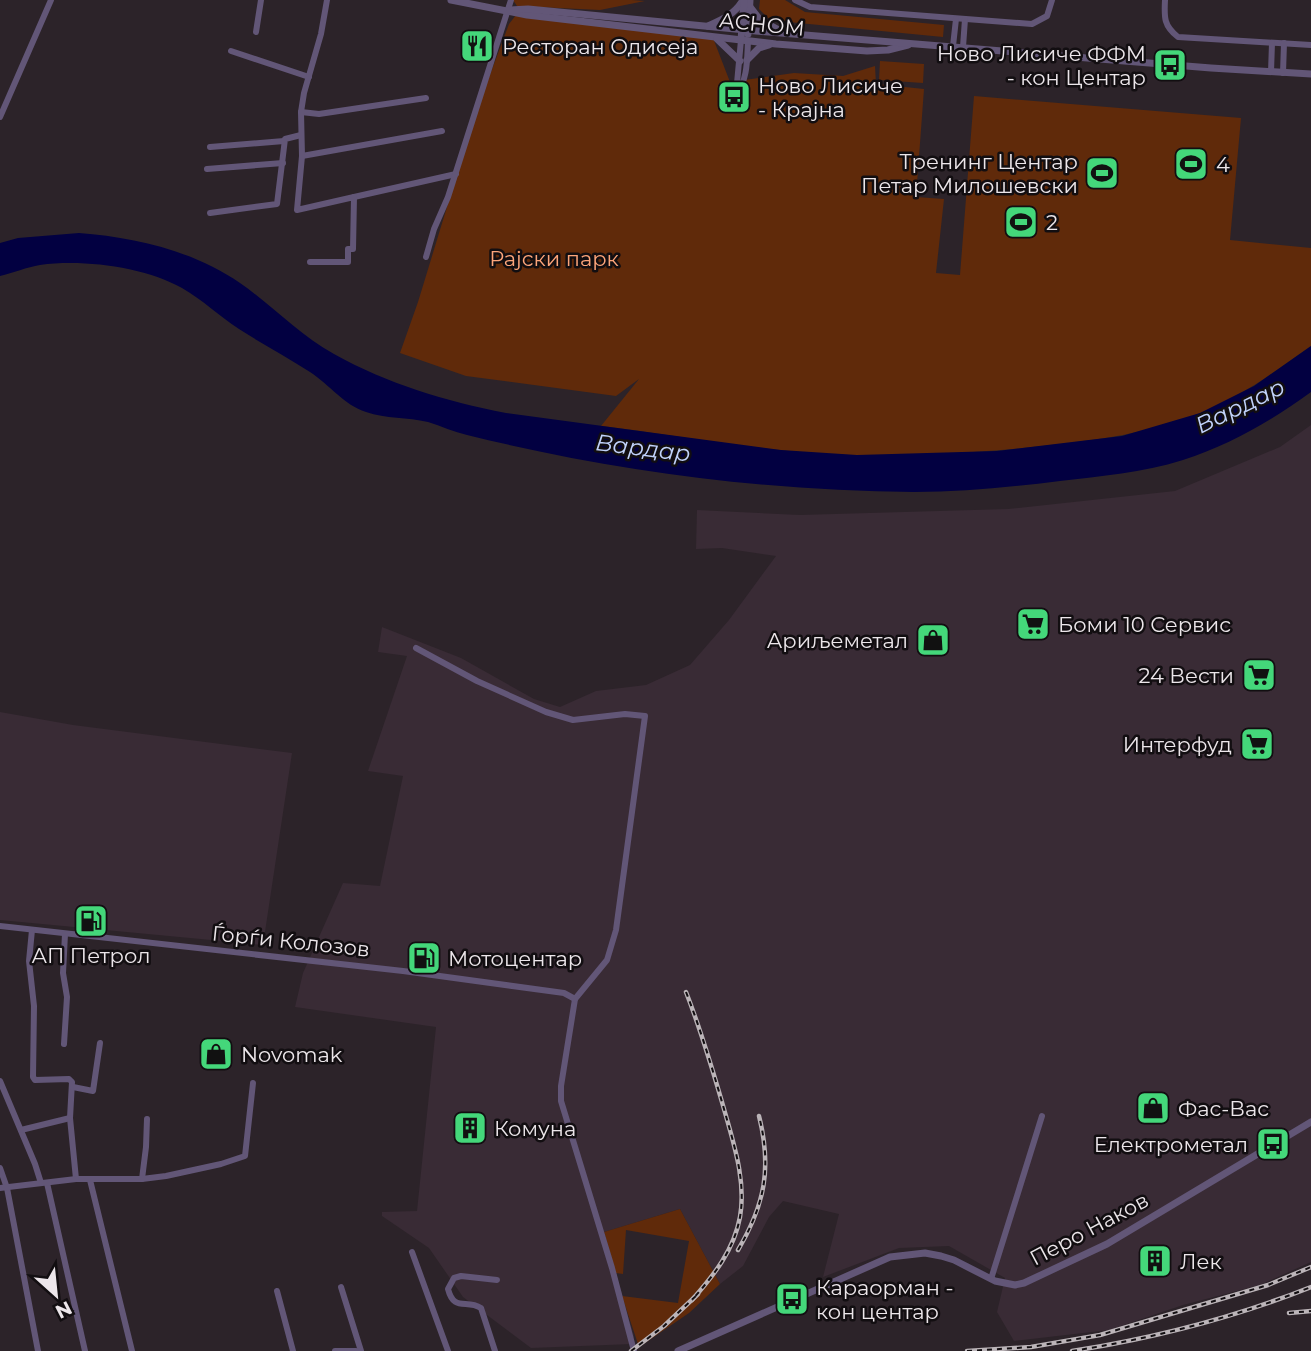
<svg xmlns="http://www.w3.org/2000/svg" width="1311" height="1351" viewBox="0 0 1311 1351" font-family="Montserrat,sans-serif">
<rect width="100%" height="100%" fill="#2c2329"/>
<g fill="#392b35">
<path d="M1311 425V1262L1260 1285 1183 1305 1109 1330 1014 1341 997 1312 1005 1278 949 1246 899 1248 823 1277 839 1214 783 1201 769 1217 743 1266 720 1284 680 1209 604 1232 634 1336 632 1344 531 1348 463 1297 429 1248 382 1216V1212L417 1211 436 1027 295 1007 303 973 343 883 380 886 403 776 368 771 407 656 378 652 382 627 461 658 534 699 560 707 596 691 646 685 690 665 729 620 776 556 722 548 696 549 697 510 800 515 1008 509 1175 491 1280 447Z"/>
<path d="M0 712 73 725 292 753 263 945 0 920Z"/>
</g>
<g fill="#602a0a">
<path d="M513 0H632L645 1 600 10 517 6Z"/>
<path d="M760 0H785L805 12 944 25 943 37 778 21 769 19 759 9Z"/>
<path d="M516 15 713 38 730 82 794 73 843 76 875 66 876 84 924 89 916 197 944 199 936 273 960 275 974 96 1241 118 1230 240 1311 248V346C1276 371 1243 395 1203 412 1152 433 1097 440 1043 446 956 455 866 460 779 450 720 444 660 433 601 426L639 379 616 396 466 376 400 353 418 302 476 112 509 24Z"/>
<path d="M880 61 924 64 923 83 879 80Z"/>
<path d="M680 1209 720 1284 689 1313 639 1347 622 1296 678 1303 689 1241 626 1230 623 1274 616 1273 604 1232Z"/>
</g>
<path fill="#020041" d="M79 233C134 237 194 251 240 283 273 306 299 335 334 354 388 384 445 401 506 413L781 450 857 455 997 451 1122 436 1200 413 1254 386 1311 346V392C1271 421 1230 445 1183 460 1142 473 1101 476 1060 481 1012 487 963 492 914 492 765 491 613 471 467 435 454 432 441 426 428 422 407 417 386 419 366 412 344 405 330 385 310 372 287 357 262 344 239 329 219 316 203 300 182 288 144 267 84 259 40 265 27 267 13 273 0 276V243L18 238Z"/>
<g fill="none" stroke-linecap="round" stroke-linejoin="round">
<g stroke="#625677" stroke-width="6">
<path d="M795 0 810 7 1032 24 1047 16 1052 0"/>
<path d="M1165 0C1164 18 1164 26 1178 37L1311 45"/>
<path d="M256 32 261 0"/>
<path d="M953 46 956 19"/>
<path d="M963 47 965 19"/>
<path d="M231 51 309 77"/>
<path d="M1271 72 1272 43"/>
<path d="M1283 73 1284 43"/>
<path d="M736 94C748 80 747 59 748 41"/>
<path d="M736 94 741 40"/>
<path d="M301 112 319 114 426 98"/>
<path d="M0 117 51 0"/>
<path d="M210 147 284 141"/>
<path d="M302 156 442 131"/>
<path d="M207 169 283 163"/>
<path d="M354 197 456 174"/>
<path d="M210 213 277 204 285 139 301 135"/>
<path d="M426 257 434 229 448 197 511 0"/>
<path d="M310 262H348V249H353L354 197 297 210 302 156 301 112 304 93 321 34 327 0"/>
<path d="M416 648 477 681 546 712 573 720 625 714 645 716 616 930 607 960 575 999 561 1086V1101L612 1268 634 1351"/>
<path d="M0 926 403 971 564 993 575 999"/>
<path d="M32 930 29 961 34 1006 33 1077 35 1080 69 1079 72 1082 70 1118 76 1179"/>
<path d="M64 1044 67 997 63 973 65 934"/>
<path d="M0 1081 35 1164 41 1183"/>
<path d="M73 1087 93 1091 100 1043"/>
<path d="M21 1130 70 1118"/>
<path d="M0 1168 7 1188 38 1351"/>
<path d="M142 1179 146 1147 147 1119"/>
<path d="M90 1180 132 1351"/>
<path d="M47 1183 85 1351"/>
<path d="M0 1188 76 1179H142L166 1176 221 1164 245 1156 253 1083"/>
<path d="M412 1252 448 1351"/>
<path d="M991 1279 1042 1116"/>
<path d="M341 1287 361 1351"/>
<path d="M277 1291 293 1351"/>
<path d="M335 1351H356"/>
<path d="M495 1351 481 1308C466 1299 454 1312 448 1289L454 1278 461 1276 497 1280"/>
</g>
<g stroke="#625677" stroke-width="7">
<path d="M451 0 527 15 776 44 867 51 888 50 908 45"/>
<path d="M750 7 760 20 779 30"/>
<path d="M510 10 528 9 756 31 1211 68 1311 74"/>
<path d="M708 26C722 20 735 14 743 0"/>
<path d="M748 34 750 0"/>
<path d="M717 39 740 61"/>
<path d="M741 40 744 1"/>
<path d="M747 60 759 48 769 45"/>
<path d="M678 1351 890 1257 925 1253 941 1256 954 1260 995 1281 1015 1285 1024 1283 1107 1244 1311 1122"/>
</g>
<defs>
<g id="rail">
<path d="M686 992C702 1033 714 1074 726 1116 735 1148 746 1183 740 1217 734 1250 714 1275 692 1300"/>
<path d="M738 1250C765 1204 772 1168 759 1116"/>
<path d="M1289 1313 1311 1311"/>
<path d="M631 1351 664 1326 698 1294"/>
<path d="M967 1351 1031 1347 1100 1335 1268 1285 1311 1267"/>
<path d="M1072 1351C1155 1338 1233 1318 1311 1287"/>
</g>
</defs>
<use href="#rail" stroke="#bbb4b8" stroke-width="4.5"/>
<use href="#rail" stroke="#120e11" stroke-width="2" stroke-dasharray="5" stroke-linecap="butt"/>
</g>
<defs>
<symbol id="restaurant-square" viewBox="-11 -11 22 22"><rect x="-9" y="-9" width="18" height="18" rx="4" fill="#44d77a" stroke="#120e11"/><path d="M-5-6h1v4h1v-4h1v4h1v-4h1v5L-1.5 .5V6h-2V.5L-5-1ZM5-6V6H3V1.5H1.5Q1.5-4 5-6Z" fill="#111"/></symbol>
<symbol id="bus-square" viewBox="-11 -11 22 22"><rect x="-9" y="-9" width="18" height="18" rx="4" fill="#44d77a" stroke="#120e11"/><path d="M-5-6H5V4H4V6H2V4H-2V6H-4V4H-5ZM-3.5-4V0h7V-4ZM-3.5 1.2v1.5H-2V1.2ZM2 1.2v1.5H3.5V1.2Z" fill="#111"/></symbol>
<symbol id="stadium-square" viewBox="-11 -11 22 22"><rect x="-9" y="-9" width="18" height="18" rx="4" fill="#44d77a" stroke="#120e11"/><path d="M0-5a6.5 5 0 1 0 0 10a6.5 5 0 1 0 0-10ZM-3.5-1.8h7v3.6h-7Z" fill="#111"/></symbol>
<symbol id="supermarket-square" viewBox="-11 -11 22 22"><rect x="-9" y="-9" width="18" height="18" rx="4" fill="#44d77a" stroke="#120e11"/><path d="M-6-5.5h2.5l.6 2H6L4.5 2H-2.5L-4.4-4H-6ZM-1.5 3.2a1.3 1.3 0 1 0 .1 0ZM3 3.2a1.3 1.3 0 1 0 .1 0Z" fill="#111"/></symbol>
<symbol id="shop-square" viewBox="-11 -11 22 22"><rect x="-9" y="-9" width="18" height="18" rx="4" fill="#44d77a" stroke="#120e11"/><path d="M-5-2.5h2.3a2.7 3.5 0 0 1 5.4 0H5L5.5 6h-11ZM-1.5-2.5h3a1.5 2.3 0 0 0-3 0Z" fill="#111"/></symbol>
<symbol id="fuel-square" viewBox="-11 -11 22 22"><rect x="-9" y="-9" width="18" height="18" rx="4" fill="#44d77a" stroke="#120e11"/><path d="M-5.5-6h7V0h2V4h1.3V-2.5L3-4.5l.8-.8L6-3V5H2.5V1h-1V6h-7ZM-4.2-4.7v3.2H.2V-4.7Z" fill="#111"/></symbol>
<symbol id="building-square" viewBox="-11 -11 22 22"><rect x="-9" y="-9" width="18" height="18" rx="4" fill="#44d77a" stroke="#120e11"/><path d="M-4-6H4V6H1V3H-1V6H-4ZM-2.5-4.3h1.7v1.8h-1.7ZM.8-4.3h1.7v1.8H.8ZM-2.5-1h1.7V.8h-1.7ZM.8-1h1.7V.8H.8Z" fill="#111"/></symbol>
</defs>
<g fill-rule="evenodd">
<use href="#restaurant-square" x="458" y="27" width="38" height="38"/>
<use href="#bus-square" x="1151" y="46" width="38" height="38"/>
<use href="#bus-square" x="715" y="78" width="38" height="38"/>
<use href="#stadium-square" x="1172" y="145" width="38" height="38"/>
<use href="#stadium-square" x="1083" y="154" width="38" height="38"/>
<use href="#stadium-square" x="1002" y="203" width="38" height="38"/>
<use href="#supermarket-square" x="1014" y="605" width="38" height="38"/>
<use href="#shop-square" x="914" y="621" width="38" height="38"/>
<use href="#supermarket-square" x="1240" y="656" width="38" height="38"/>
<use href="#supermarket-square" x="1238" y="725" width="38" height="38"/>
<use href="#fuel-square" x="72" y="902" width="38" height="38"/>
<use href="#fuel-square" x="405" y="939" width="38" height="38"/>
<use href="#shop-square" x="197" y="1035" width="38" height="38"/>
<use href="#shop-square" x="1134" y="1089" width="38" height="38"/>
<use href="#building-square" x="451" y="1109" width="38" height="38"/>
<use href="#bus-square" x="1254" y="1125" width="38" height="38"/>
<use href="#building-square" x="1136" y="1242" width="38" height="38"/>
<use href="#bus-square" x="773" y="1280" width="38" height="38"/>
</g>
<g text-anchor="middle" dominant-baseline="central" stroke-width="5" stroke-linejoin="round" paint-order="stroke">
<g font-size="21" fill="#ece6ea" stroke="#120e11">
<text transform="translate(762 24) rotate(6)">АСНОМ</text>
<text transform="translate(291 941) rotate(6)">Ѓорѓи Колозов</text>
<text transform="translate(1089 1229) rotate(-28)">Перо Наков</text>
</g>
<g font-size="21" fill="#ece6ea" stroke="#120e11" text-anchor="start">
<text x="502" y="46">Ресторан Одисеја</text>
<text x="1146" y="53" text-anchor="end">Ново Лисиче ФФМ<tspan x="1146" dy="24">- кон Центар</tspan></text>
<text x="758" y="85">Ново Лисиче<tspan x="758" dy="24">- Крајна</tspan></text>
<text x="1078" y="161" text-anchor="end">Тренинг Центар<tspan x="1078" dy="24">Петар Милошевски</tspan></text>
<text x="1216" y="164">4</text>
<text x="1046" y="222">2</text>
<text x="1058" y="624">Боми 10 Сервис</text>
<text x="908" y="640" text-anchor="end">Ариљеметал</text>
<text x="1234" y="675" text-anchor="end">24 Вести</text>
<text x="1232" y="744" text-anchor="end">Интерфуд</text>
<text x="91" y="955" text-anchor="middle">АП Петрол</text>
<text x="448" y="958">Мотоцентар</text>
<text x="241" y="1054">Novomak</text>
<text x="1178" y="1108">Фас-Вас</text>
<text x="494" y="1128">Комуна</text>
<text x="1248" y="1144" text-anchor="end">Електрометал</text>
<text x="1180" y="1261">Лек</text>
<text x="816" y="1287">Караорман -<tspan x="816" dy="24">кон центар</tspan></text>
</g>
<g font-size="21" fill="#fda57a" stroke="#120e11">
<text x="554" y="258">Рајски парк</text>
</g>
<g font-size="23" font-style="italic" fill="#c1d2fb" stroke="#120e11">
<text transform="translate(1240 406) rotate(-26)">Вардар</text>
<text transform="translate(643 448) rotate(7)">Вардар</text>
</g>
</g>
<g transform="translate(56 1295) rotate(153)" stroke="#120e11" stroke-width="5" paint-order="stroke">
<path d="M0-5L12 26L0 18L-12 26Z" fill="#ece6ea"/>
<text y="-10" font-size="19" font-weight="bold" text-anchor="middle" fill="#ece6ea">N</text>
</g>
</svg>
